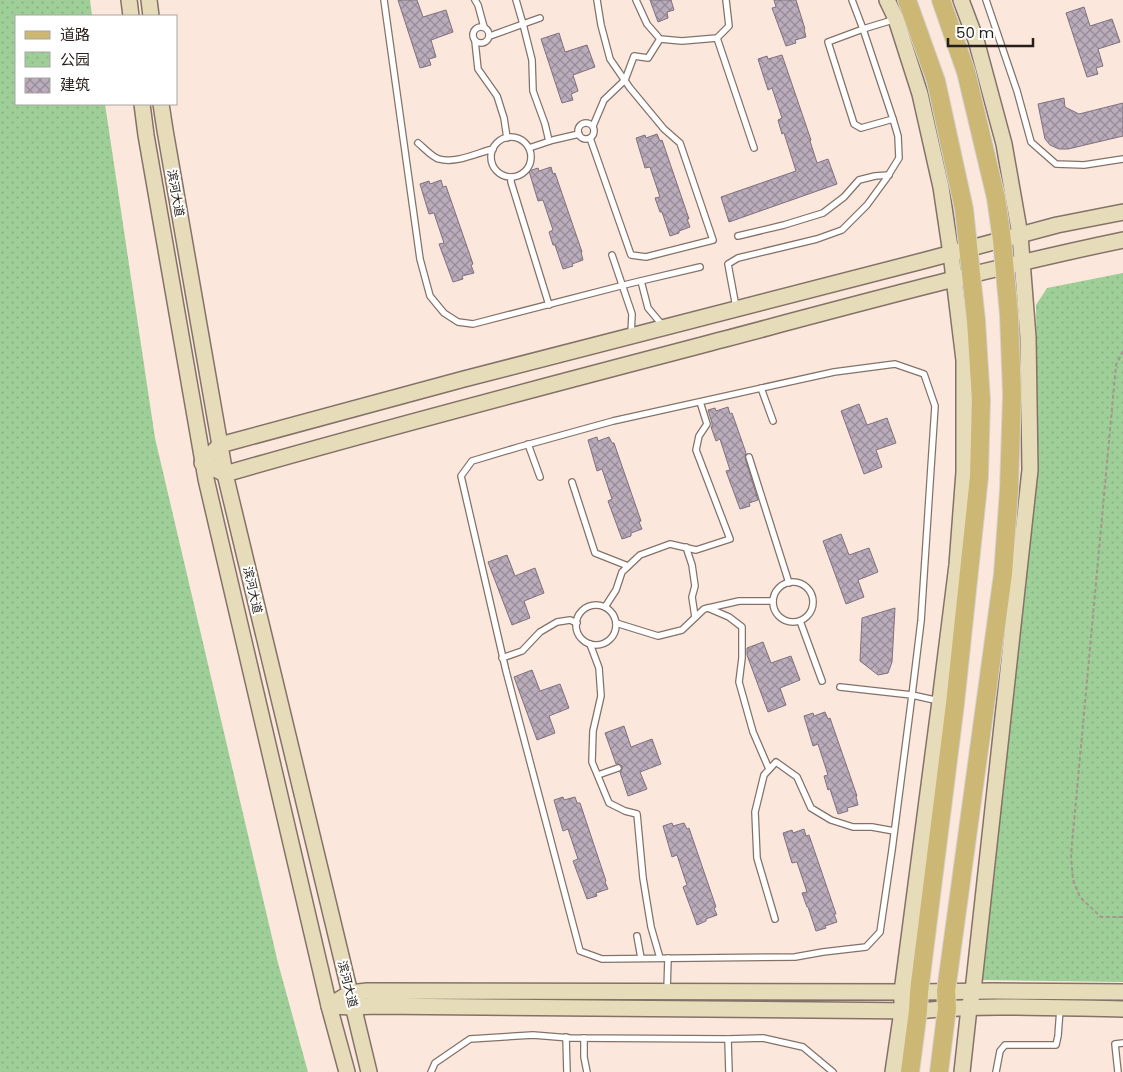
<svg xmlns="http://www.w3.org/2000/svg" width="1123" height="1072" viewBox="0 0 1123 1072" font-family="Poppins,'Noto Sans SC',sans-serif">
<defs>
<pattern id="park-dots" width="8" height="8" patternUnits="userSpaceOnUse" patternTransform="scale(1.25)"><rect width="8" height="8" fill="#9ecf98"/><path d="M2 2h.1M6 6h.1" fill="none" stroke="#88b182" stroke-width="1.8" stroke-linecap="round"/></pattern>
<pattern id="building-cross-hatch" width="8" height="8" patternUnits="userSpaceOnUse" patternTransform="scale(1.25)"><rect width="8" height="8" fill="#baacbb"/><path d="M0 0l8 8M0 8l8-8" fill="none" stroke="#978b97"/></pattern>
</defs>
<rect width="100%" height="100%" fill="#fce7dc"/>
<g fill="url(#park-dots)">
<path d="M0 0H90L92 16H16V104H105L155 438 278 963 308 1072H0Z"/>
<path d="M1123 273V982L982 980 1038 458 1036 305 1047 288Z"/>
</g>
<g fill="url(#building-cross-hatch)" stroke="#7f717f">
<path d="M398 0H417L423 17 446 10 453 32 431 40 436 57 429 59 431 65 420 68Z"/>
<path d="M650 0H671L674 10 667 12 668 18 658 22Z"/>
<path d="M774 0H796L805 29H804L806 37 795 40 796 43 786 46 772 8 776 7Z"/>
<path d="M1084 7 1090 26 1112 19 1120 42 1098 49 1103 66 1096 68 1098 74 1087 77 1066 13Z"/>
<path d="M559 33 565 52 587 45 595 67 573 75 578 91 571 94 573 100 562 103 541 39Z"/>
<path d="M782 55 811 140 810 141 817 163 828 159 837 184 729 222 721 197 796 171 784 133 782 134 778 120 782 118 772 88 768 90 758 59 767 56 768 59Z"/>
<path d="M1064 98 1065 107 1079 114 1123 103V136L1068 149H1059L1050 145 1045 139 1038 104Z"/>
<path d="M657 134 660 141 662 140 689 219H687L690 227 679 231V233L670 236 662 212H660L655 198 660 197 650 167 645 168 636 138 645 135 646 138Z"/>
<path d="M551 167 553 174 555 173 582 252H581L583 260 572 264 573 266 563 269 555 245H553L549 232 553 230 543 200 538 201 529 171 538 168 539 171Z"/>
<path d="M441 180 443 187 446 186 473 264 471 265 474 273 462 276 463 279 453 282 439 244 444 243 434 213 429 214 420 184 429 181 430 184Z"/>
<path d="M859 404 867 425 887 418 896 443 876 450 882 467 864 474 841 411Z"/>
<path d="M728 407 730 414 732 413 746 453 745 458 758 500 749 503 750 506 740 509 726 471 730 470 720 439 716 441 711 427H712V423L708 410 715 408 716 411Z"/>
<path d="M597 437 598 441 609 437 612 443H614L641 521 639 522 642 529 631 533V536L622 539 608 501 612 499 602 469 597 471 588 440Z"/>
<path d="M841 534 849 555 869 548 878 572 858 580 864 597 846 604 823 541Z"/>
<path d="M507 555 515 576 535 568 544 593 524 601 530 618 512 625 488 562Z"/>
<path d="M895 608 892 662 888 673 878 675 860 661 862 618Z"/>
<path d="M763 642 771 663 791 656 800 680 780 688 786 705 768 712 747 655V648Z"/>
<path d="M532 670 540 691 560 684 569 708 549 716 555 733 537 740 514 677Z"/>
<path d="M825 712 828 719 830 718 857 796 856 797 858 805 847 808 848 811 838 814 830 789 828 790 824 776 828 775 818 744 813 746 804 716 813 713 814 716Z"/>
<path d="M624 726 631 747 652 739 661 764 640 772 647 789 628 796 620 772 622 769V766L619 764H616L605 733Z"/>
<path d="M563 797 564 800 575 797 577 803H580L606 881 605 882 608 889 596 893 597 896 587 899 573 861 578 859 568 829 563 831 554 800Z"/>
<path d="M672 823 673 826 684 823 687 829 689 828 716 907 714 908 717 915 706 919V921L697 925 683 887 687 885 677 855 672 857 663 826Z"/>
<path d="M804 829 806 836 809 835 836 914H834L837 922 825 926 826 928 816 931 808 907H807L802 893 807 892 797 862 792 863 783 833 792 830 793 833Z"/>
</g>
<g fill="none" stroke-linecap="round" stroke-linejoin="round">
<defs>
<g id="lane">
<path d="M384 0 420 259 430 296 444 313 458 322 473 324 632 283 700 267"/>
<path d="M475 0 478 5 484 27"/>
<path d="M516 0 523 24 540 18"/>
<path d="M636 0 647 24 660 39 682 41 717 38 729 26 726 0"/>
<path d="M852 0 863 29 896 19"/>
<path d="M986 0 1017 91 1031 142 1056 164 1084 165 1123 159"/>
<circle cx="481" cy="35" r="8"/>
<path d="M863 29 893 119 861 128 854 124 828 42Z"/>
<path d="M490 36 523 24 532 60 533 91 545 124 549 141"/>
<path d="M717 38 754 148"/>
<path d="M475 41 478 69 497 96 504 118 507 138"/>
<circle cx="586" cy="131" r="8"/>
<path d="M593 126 604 100 625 80 634 56 648 58 660 39"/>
<circle cx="511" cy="157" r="20"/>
<path d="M590 138 631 255 646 257 713 240 680 143 664 129 630 88 610 59 601 25 597 0"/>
<path d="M418 143C423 147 433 158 439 159 455 164 477 153 493 149"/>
<path d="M529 148 553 140 579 134"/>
<path d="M511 177V182L549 305"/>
<path d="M738 236 784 225 823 213 844 197 859 180 875 176 889 175"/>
<path d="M612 255 632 314 631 335"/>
<path d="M641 281 648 308 664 327"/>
<path d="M736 307 728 264 738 258 817 239 842 230 867 205 886 179 899 158 898 136 893 119"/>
<path d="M761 388 773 421"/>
<path d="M528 444 540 477"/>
<path d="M749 457 789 583"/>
<path d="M572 482 595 553 628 566"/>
<path d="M686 547 692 565 695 586 692 597 695 617"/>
<circle cx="793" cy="602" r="20"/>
<circle cx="596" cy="625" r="20"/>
<path d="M605 607 616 590 622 572 640 555 670 544 696 550 730 539 696 450 699 436 707 424 700 402"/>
<path d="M708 608 729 617 742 627V658L739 682 753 732 769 769"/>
<path d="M800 621 822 681"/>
<path d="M616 623 658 636 682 630 704 609 739 601H773"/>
<path d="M590 644 599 668 601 696 593 731 592 762 609 803 625 811 637 814 643 878 651 927 660 958"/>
<path d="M502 658 522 651 540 632 557 622 570 620 577 623"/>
<path d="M840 687 912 695 892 850 880 932 866 947 823 952 795 957 602 959 580 951 506 671 461 476 472 461 519 447 613 421 834 372 895 364 924 374 935 406 921 621 912 695 939 701"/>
<path d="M598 775 618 768"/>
<path d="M775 919 757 858 755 812 764 775 776 762 797 777 811 808 831 820 853 827H872L894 831"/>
<path d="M637 936 641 958"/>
<path d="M667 991 668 958"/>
<path d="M566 1037 567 1072"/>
<path d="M584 1038V1057L587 1072"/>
<path d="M728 1039 729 1072"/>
<path d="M431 1072 435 1063 470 1039 533 1035 570 1038 728 1039 763 1038 803 1047 833 1072"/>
<path d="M996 1072 1000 1051 1005 1045H1056L1058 1036 1060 1009"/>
<path d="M1118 1072 1115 1044 1123 1043"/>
</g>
<g id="secondary">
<path d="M129 0 131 16"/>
<path d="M149 0 151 16"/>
<path d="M887 0 896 19 920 94 941 187 951 254 964 360V472L957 565 940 701 902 992V1011L893 1072"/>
<path d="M961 0 976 40 1004 144 1020 235 1028 337 1030 470 973 991 969 1008 962 1072"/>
<path d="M142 104 146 135 206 479 329 1006 347 1072"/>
<path d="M161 104 165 130 225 474 369 1072"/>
<path d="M1123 212 1057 225 926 260 464 379 220 445 202 463 225 474C391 426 558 383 725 339 857 304 989 268 1123 240"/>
<path d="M1123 992 992 991 919 992 367 991 350 993 329 1006 353 1007 375 1006 918 1011C986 1004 1055 1008 1123 1009"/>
</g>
<g id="primary">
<path d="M907 0 936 81 964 209 976 320 981 400 979 477 955 704 919 992 918 1011 910 1072"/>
<path d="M939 1072 947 1008 946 991 1003 574 1009 490 1012 395 1009 315 1002 240 996 198 966 72 941 0"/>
</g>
</defs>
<use href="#lane" stroke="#847269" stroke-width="8"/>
<use href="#secondary" stroke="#847269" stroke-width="18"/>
<use href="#primary" stroke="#d4d2d1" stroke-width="20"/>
<path stroke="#a6968e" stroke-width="2" stroke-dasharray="4 2.5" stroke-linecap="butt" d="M1123 351 1116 365 1071 855 1073 880 1080 897 1101 917H1123"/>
<use href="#lane" stroke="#fff" stroke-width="5.5"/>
<use href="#secondary" stroke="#e6dcba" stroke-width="15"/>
<use href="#primary" stroke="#ccb874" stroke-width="18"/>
</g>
<g text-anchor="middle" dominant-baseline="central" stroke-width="4" stroke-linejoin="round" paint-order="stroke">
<g font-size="12" fill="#261e1a" stroke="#fff">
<text transform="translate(176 193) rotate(80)">滨河大道</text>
<text transform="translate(253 590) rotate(77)">滨河大道</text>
<text transform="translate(348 984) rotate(76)">滨河大道</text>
</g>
</g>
<rect x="15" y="15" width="162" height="90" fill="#ffffff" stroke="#a8a5a3"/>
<rect x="25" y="31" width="25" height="8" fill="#ccb874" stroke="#a8a5a3"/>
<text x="60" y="40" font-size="15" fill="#261e1a">道路</text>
<rect x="25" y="52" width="25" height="15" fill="url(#park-dots)" stroke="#a8a5a3"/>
<text x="60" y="65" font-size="15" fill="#261e1a">公园</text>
<rect x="25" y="78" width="25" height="15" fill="url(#building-cross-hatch)" stroke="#a8a5a3"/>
<text x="60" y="90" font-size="15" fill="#261e1a">建筑</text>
<path d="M948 38v8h85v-8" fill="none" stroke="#261e1a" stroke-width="2.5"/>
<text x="956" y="38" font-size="15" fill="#261e1a" stroke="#ffffff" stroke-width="4" paint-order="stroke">50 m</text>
</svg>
